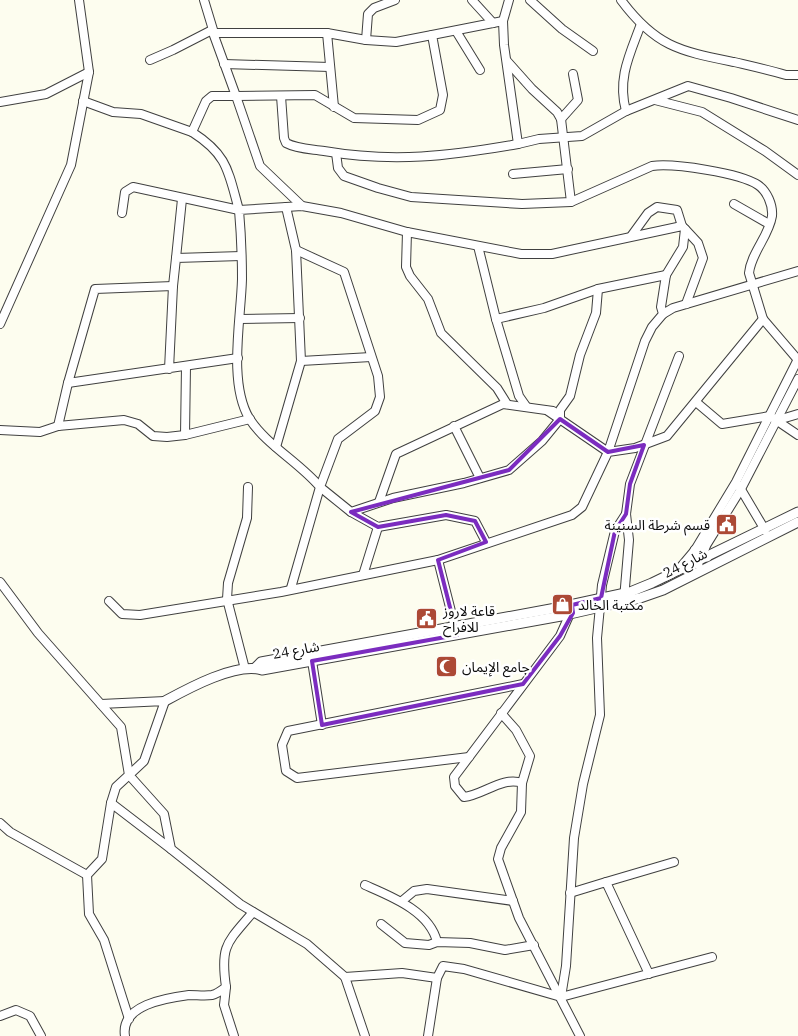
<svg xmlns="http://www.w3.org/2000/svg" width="798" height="1036" viewBox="0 0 798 1036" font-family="'IBM Plex Serif','Noto Sans Arabic',serif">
<rect width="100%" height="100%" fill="#fdfdef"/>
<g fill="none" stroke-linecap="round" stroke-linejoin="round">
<defs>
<g id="minor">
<path d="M204 0 214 33H327"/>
<path d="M472 0 493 23"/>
<path d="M509 0 503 21 504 45 518 144 539 139 582 136 626 111 688 86 731 98 798 120"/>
<path d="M530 0 562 29 593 51"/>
<path d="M621 0C656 47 680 51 734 62 751 66 769 70 786 75H798"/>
<path d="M456 31 480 70"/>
<path d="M366 40 368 14 374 8 395 0"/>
<path d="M150 60 173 50 212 30 236 96 315 95 354 118 418 120 440 110 443 95 432 35 503 21"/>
<path d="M507 61 532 89 557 112 561 119 571 202"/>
<path d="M224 64 330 67"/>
<path d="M281 96 284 138 286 143C297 149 312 149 324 151 394 163 449 156 518 144"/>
<path d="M655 100 702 112 765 151 798 175"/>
<path d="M83 101 113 112 141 114 192 132"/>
<path d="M0 102 46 94 89 72"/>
<path d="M334 107 327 33 366 40 396 42 432 35"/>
<path d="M626 111C617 78 630 54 641 24"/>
<path d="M561 119 578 100 573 74"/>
<path d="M336 153 338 168 344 176 378 188 411 197 522 204 571 202 652 166C674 163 740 173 758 185 767 191 773 205 772 216 769 236 751 253 749 273L763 319"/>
<path d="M513 174 568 169"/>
<path d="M734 204 769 224"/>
<path d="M122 213 125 192 133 187 239 210C228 171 228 155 192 132L206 101 212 96H236L260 166 302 206"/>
<path d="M685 229 698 243 703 258 686 304"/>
<path d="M407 232 406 267 410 276 428 299 441 333 497 388 507 404"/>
<path d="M632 235 648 213 657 207 677 210 682 226"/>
<path d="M478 246 496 319 519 396 526 406"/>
<path d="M296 250 344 272 378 376 380 397 375 411 338 439 320 487 351 512 393 498 464 483 509 470 542 441 560 419V410L570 396 580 355 596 313 598 289"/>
<path d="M176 258 182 199"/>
<path d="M173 286 176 258 241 256"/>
<path d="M663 314 673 308 798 271"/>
<path d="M240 319 300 318"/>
<path d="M496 319 544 308 598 289 666 275"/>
<path d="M0 324 71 165 89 72 79 0"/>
<path d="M301 361 371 357"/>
<path d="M169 369 173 286 95 289 68 383 238 358"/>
<path d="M696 402 722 424 770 416 798 435"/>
<path d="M778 420 798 414"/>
<path d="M58 426 68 383"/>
<path d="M454 426 480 478"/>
<path d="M0 430 40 432 58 426 124 420 138 424 153 436 167 437 185 435 250 419"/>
<path d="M185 435 186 366"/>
<path d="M276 447 301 361 296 250 286 207"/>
<path d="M739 486 765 530"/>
<path d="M379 502 396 454 503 404 553 411"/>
<path d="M351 512 378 527 446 515 475 521 486 542"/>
<path d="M702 552 741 489 798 379"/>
<path d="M438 560 456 631"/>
<path d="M679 569 695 550 736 482 798 359"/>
<path d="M363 575 378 527"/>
<path d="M0 582 38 633 121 727 129 775 116 787 111 803"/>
<path d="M291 588 320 487C299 462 266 445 249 418 228 382 241 319 242 279 242 256 241 233 239 210L302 206 341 213 407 232 521 254H552L682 226 685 229 683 247 666 275 661 307 663 314 652 327 645 341 608 452 548 411"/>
<path d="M624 599 629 540 626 514 630 484 679 356"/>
<path d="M109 601 122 614 140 615 281 592 438 560 572 515 582 507 608 452 635 448 667 436 763 319 798 360"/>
<path d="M572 609 560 636 454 777 455 786 464 797C483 795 503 776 522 783L521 812 501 848 498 859 519 918 580 1036"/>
<path d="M312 661 322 725"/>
<path d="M245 669 227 599 228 583 247 518 248 487"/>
<path d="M101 704 165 701 144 761 129 775 164 814 171 849 240 904 307 944 345 977 365 1036"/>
<path d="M501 713 516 730 530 756 522 783"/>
<path d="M469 757 297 778 286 771 282 745 288 731 523 684"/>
<path d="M0 823 10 832 87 875"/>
<path d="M606 882 674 862"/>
<path d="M365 885C390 896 430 911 437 942"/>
<path d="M570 893 606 882 649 974"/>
<path d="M402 901 414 891 427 889 513 901"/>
<path d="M381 924 405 943 429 945 437 942 470 943 505 950 534 945"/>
<path d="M345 977 402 973 437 978"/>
<path d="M226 987 224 1005 234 1036"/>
<path d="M561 997 566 966 574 838 583 784 600 715 597 638 602 585 615 531 626 514"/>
<path d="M0 1016 16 1010 30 1016 41 1036"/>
<path d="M129 1019 104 940 89 914 87 875 102 859 111 803 171 849"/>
<path d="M125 1036C120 1005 166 998 189 995 197 995 205 996 212 995 217 994 222 990 226 987 220 945 227 943 253 912"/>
<path d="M428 1036 437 978 443 966 464 969 561 997 712 957"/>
</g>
<g id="tertiary">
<path d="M705 547 703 552 707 557"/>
<path d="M695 550 694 558 698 564"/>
<path d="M255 668 261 662 556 608 630 592 652 583 798 512"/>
<path d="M165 701C187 689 236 662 262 670L561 616 640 598 663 590 798 522"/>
</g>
</defs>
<use href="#minor" stroke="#404040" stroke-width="10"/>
<use href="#tertiary" stroke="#404040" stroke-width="11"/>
<use href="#minor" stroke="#fff" stroke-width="8"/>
<use href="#tertiary" stroke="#fff" stroke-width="9"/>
</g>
<path fill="none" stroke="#7b2cbf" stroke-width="4" stroke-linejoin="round" d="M560 419 608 452 644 445 630 484 626 514 615 531 601 598 572 605 573 613 560 636 523 684 322 725 312 661 457 635 438 560 486 542 475 521 446 515 378 527 351 512 509 470Z"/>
<defs>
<symbol id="civic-square" viewBox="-11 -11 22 22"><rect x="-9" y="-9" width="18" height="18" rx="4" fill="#ac4935" stroke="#fff"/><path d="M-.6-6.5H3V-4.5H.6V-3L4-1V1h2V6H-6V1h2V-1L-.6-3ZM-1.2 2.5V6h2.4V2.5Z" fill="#fff"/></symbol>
<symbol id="shop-square" viewBox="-11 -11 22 22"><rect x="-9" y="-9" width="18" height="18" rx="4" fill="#ac4935" stroke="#fff"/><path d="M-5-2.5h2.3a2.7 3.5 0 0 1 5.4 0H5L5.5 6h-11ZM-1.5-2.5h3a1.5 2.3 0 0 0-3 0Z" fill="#fff"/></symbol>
<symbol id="mosque-square" viewBox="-11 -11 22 22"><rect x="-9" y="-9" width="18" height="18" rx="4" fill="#ac4935" stroke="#fff"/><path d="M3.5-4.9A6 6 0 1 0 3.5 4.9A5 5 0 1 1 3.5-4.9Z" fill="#fff"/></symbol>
</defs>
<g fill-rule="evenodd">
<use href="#civic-square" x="714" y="512" width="25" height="25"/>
<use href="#shop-square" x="550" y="592" width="25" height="25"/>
<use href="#civic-square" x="414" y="606" width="25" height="25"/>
<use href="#mosque-square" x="434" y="654" width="25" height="25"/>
</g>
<g text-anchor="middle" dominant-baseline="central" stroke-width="5" stroke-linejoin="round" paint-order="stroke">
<g font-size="14" fill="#0d0d0d" stroke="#fff" text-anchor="start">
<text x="710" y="525" text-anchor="end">قسم شرطة السنينة</text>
<text x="578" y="605">مكتبة الخالد</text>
<text x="443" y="611">قاعة لاروز<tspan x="443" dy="16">للافراح</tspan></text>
<text x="462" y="667">جامع الإيمان</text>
</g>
<g font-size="14" fill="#0d0d0d" stroke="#fff">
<text transform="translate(685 563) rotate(-27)">شارع 24</text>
<text transform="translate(296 650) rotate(-10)">شارع 24</text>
</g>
</g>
</svg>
